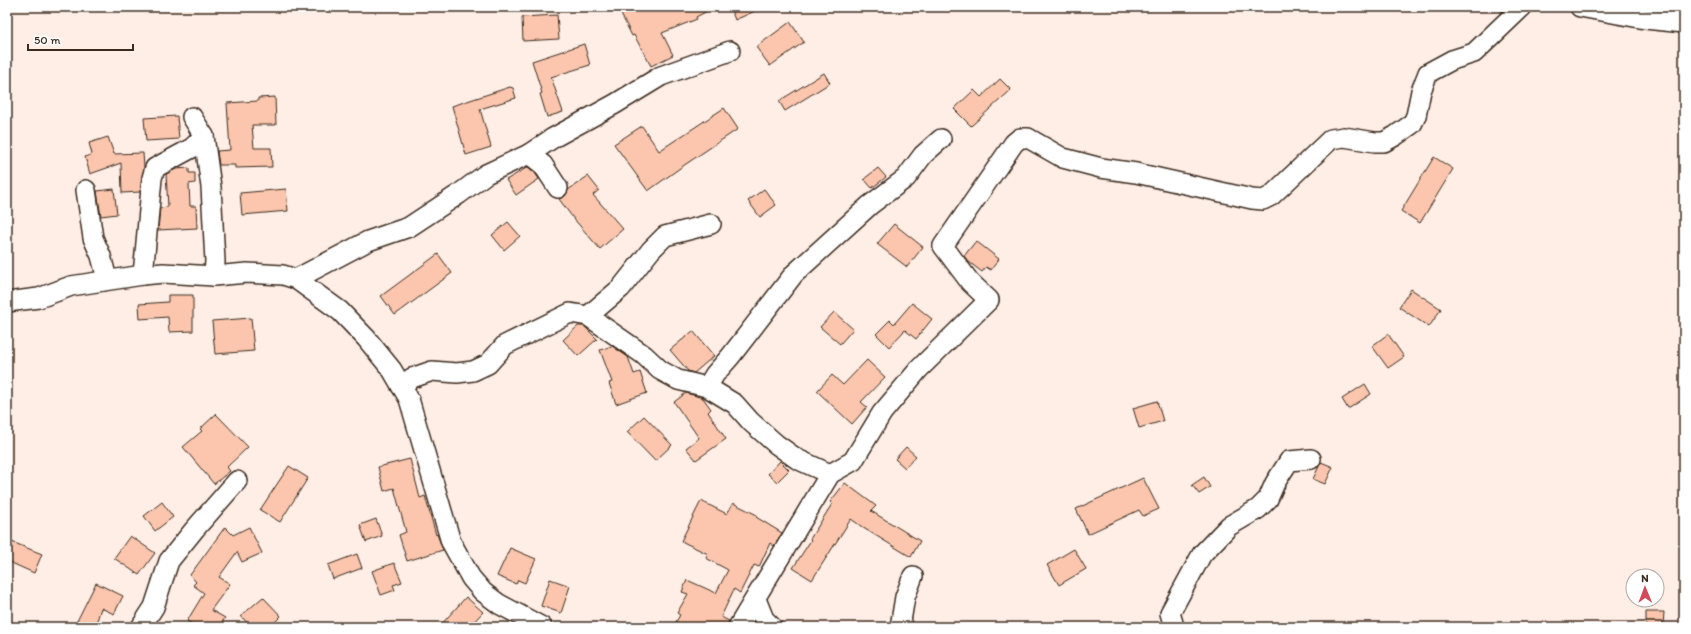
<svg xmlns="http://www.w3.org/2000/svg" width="1691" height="634" viewBox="0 0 1691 634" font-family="Itim,sans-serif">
<rect width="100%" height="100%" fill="#feeee6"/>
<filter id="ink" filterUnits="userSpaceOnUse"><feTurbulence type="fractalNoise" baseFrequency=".025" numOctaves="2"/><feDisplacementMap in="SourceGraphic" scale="8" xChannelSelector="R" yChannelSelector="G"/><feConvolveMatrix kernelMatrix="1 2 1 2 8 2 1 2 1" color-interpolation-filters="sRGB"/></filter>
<g filter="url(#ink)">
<g fill="#fbc6ad" stroke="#3b2a1e">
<path d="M634 7H715L696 17 697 19 662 33 673 55 651 66 634 35 632 36 621 14Z"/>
<path d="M730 7H764L735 20Z"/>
<path d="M557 15 559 39 523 41 522 17Z"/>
<path d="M790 22 804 42 770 66 756 47Z"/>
<path d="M584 44 590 65 551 77 563 112 547 117 540 94 542 93 532 61Z"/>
<path d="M824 73 830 83 785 111 779 101Z"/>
<path d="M1000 79 1011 90 971 126 954 109 974 90 981 97Z"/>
<path d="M510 87 513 88 516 98 480 109 491 147 466 155 452 106Z"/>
<path d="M275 97 276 125H252L254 148H271L272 167 235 168V165H219L217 151 230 150 227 103 258 101V98Z"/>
<path d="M724 108 738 129 680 168 648 191 614 144 642 126 659 151Z"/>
<path d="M177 116 179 139 146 141 144 118Z"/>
<path d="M108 137 114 154 143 153 144 167 140 192 122 193 121 163 90 174 85 157 92 154 89 143Z"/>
<path d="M1434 157 1453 169 1420 223 1401 211Z"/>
<path d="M528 167 535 173 539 179 516 195 506 180Z"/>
<path d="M189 168V173H195V183L189 184 190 206H196L197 228 158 230 160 208 168 207 166 174 176 169Z"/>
<path d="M878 168 886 177 872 188 864 179Z"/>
<path d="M588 176 599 190 593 195 623 229 600 249 573 218 559 199 564 197 568 190Z"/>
<path d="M114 189 117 214 101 216 97 191Z"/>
<path d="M286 189 288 211 242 215 240 193Z"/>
<path d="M764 189 776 205 760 217 748 201Z"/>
<path d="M508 222 520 236 504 250 492 235Z"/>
<path d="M894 224 923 247 907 267 877 244Z"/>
<path d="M976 241 999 259 991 270 986 267 982 272 969 262 964 256Z"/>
<path d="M438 254 452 273 395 315 381 296Z"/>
<path d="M1411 289 1441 309 1429 327 1399 307Z"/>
<path d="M168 295H193V331L169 332 168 317 140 319 139 304 168 302Z"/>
<path d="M912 303 932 319 916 339 905 330 889 347 876 334 890 320 894 324Z"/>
<path d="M834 312 853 329 840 344 820 327Z"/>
<path d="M251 318 254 351 215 354 212 321Z"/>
<path d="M578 326H584L597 339 578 356 563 340Z"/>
<path d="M693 331 714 356 694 373 688 371 670 350Z"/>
<path d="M1388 334 1404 357 1388 368 1372 346Z"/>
<path d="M612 346 628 357 634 374 640 372 647 393 616 404 609 383 612 382 600 350Z"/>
<path d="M867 360 885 377 861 402 867 407 852 424 817 391 832 375 843 385Z"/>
<path d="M1365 384 1371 394 1348 409 1342 399Z"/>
<path d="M686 393 703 398 711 409 708 412 726 439 696 460 686 448 699 438 674 402Z"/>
<path d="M1157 401 1163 421 1139 428 1133 408Z"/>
<path d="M216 414 248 447 227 467 230 471 214 484 183 447 202 431 200 429Z"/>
<path d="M644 416 672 445 655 461 627 432Z"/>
<path d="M906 447 916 456 905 468 895 459Z"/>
<path d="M410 459 420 498 425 496 436 535 437 534 443 550 407 561 399 535 406 532 394 488 384 491 378 467Z"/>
<path d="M780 461 789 470 777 482 768 474Z"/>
<path d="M1321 462 1333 467 1325 484 1313 479Z"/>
<path d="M289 466 308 478 280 522 260 510Z"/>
<path d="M1204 477 1210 487 1199 494 1192 485Z"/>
<path d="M1143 478 1159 509 1143 516 1139 510 1088 534 1076 509Z"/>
<path d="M845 483 876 506 871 511 920 541 911 557 865 529 851 519 812 580 793 568 811 540 810 539 832 504 830 502Z"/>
<path d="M701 501 727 514 733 503 757 515 756 517 782 533 774 546 770 543 759 567 754 565 740 593 734 589 721 617 729 621 727 627H673L680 615 677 613 688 594 682 592 687 580 716 593 728 570 706 558 708 554 681 541Z"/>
<path d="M162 502 173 517 155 531 144 516Z"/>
<path d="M376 519 382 536 366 542 360 525Z"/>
<path d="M225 527 233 535 249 527 262 553 242 562 237 552 219 577 230 584 211 610 225 618 219 627H197L187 621 204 593 193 585 196 582 190 575Z"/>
<path d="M130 536 155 553 139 575 114 558Z"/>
<path d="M7 540 42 554 34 573 7 561Z"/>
<path d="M510 548 536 559 525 583 518 580 516 584 497 576Z"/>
<path d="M1074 549 1086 569 1059 585 1047 565Z"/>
<path d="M357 554 362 568 333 579 328 565Z"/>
<path d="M394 563 402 582 393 585 395 590 381 595 372 571Z"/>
<path d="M550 579 570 586 561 613 541 606Z"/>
<path d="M96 583 123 596 114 614 101 608 95 627H74Z"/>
<path d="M263 597 281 616 270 627H251L241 616Z"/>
<path d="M466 597 483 612 469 627H439Z"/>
<path d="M1646 612H1664L1663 627H1646Z"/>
</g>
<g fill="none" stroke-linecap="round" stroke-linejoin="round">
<defs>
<g id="minor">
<path d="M1580 7 1645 19 1684 23"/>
<path d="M192 117 204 136 211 187 215 261 214 276"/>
<path d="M529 154 553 138 615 104 661 76 730 51"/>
<path d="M86 190 93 238 101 256 107 279 103 281"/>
<path d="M143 275 152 178 155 168 192 148 204 136"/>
<path d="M296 279 368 241 409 227 459 194 486 174 529 154 543 165 558 188"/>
<path d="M7 302 39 298 71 286 143 275 163 273 214 276 247 273 283 275 296 279 340 311 366 338 392 370 409 399 451 542 471 578 483 592 499 604 542 627"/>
<path d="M588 316 621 288 651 250 665 236 711 224"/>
<path d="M401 386 412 378 432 371 457 373 473 371 488 364 505 345 570 313 588 316 644 355 660 370 678 380 707 387 735 404 751 422 776 444 797 459 830 474"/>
<path d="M707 387 715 374 730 357 794 274 870 205 906 178 923 155 941 139"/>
<path d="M756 599 764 619 772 627"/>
<path d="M141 627 154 607 169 561 194 530 237 481"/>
<path d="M738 627 830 474 853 461 882 413 919 369 989 300 970 282 943 246 1014 143 1020 138H1028L1063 158 1101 168 1136 173 1252 199 1263 200 1271 196 1331 139 1344 137 1375 142H1384L1395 136 1412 124 1416 116 1421 91 1428 73 1452 60 1474 53 1522 7"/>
<path d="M900 627 905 597 913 576"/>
<path d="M1172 627 1173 623 1170 613 1202 554 1229 526 1258 509 1268 499 1275 483 1289 461 1311 459"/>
</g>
</defs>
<use href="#minor" stroke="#3b2a1e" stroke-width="22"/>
<use href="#minor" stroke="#fff" stroke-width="19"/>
</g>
</g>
<rect width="1691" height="634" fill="none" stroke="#fff" stroke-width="24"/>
<rect x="12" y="12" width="1667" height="610" fill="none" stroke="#3b2a1e" stroke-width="1.5" filter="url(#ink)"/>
<g transform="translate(1645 588) rotate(359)"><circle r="19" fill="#ffffff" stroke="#b1aaa5"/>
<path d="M0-3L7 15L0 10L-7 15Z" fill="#d1495b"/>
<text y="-6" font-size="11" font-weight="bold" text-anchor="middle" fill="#3b2a1e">N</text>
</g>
<path d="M28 44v6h105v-6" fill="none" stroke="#3b2a1e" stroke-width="2"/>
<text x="34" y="44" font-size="12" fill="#3b2a1e" stroke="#ffffff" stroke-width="3" paint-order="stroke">50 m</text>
</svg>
